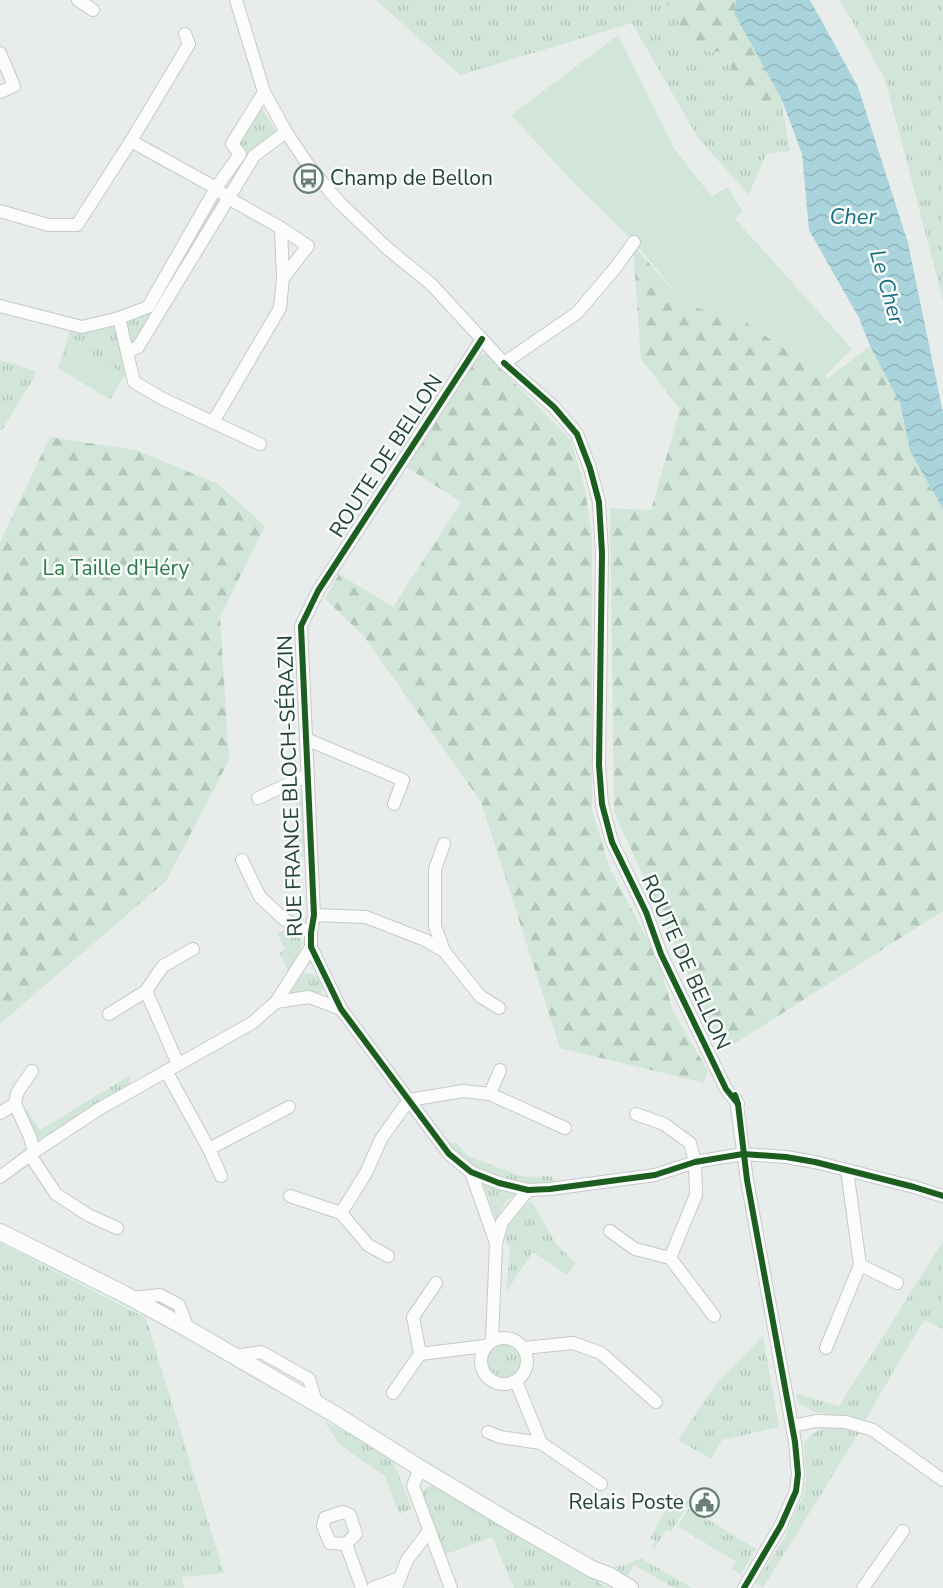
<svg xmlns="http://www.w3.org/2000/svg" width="943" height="1588" viewBox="0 0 943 1588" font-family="'Nunito Sans',sans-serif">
<defs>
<pattern id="grass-tufts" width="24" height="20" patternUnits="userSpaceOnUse" patternTransform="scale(1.5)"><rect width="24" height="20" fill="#d1e6d8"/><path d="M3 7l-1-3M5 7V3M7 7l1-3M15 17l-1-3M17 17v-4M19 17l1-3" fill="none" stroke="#b3c6ba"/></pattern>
<pattern id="forest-firs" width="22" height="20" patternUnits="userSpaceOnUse" patternTransform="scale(1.5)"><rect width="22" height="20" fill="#d1e6d8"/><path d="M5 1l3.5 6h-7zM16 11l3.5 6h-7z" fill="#b3c6ba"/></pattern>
<pattern id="water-waves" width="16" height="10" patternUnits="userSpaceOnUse" patternTransform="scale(1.5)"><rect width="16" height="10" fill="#a9d4db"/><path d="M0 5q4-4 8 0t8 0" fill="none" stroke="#91b7bd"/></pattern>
</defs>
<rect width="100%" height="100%" fill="#e8edeb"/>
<g fill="url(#grass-tufts)">
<path d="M376 0H660L677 9 686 50 727 52 743 107 781 98 790 151 766 154 749 195 698 138 632 23 460 75Z"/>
<path d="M840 0H943V300L885 79Z"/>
<path d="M261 108 277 132 250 154 238 142Z"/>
<path d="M215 198 221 202 134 344 130 342 126 327 129 322 147 314Z"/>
<path d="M115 325 126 373 110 400 58 368 69 333 73 330 82 331Z"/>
<path d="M0 360 36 371 34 378 2 430H0Z"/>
<path d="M295 788 299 789 303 796 306 858 300 856 297 807 290 793Z"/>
<path d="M289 930C293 933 299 936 301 940 304 948 292 967 289 974L280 953 285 949 277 933Z"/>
<path d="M307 973 316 975 324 985 322 992 317 994 288 996 302 974Z"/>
<path d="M130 1075V1084L39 1140 23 1113 27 1109 40 1130Z"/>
<path d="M455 1142 468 1156 515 1174 527 1177 551 1176 556 1183 525 1185 504 1180 474 1168 459 1157 449 1144Z"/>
<path d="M483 1183 518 1193 506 1201 496 1220Z"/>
<path d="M530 1201 534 1205 556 1244 576 1263 567 1275 533 1252 506 1292 510 1248C496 1233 518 1212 530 1201Z"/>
<path d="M943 1241V1329L924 1320 865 1420 815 1412 798 1403 796 1393 839 1406Z"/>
<path d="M0 1243 146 1318 224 1573 182 1577 184 1588H0Z"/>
<path d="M763 1336 779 1427 722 1440 711 1459 678 1440 715 1385Z"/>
<circle cx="505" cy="1360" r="17"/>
<path d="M324 1421 376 1448 393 1461 412 1509 399 1514 385 1476 340 1445Z"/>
<path d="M838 1427 860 1431 763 1588 755 1583 782 1542 804 1494 806 1480 804 1443C815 1430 820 1428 838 1427Z"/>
<path d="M438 1485 504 1523 607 1588H514L492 1537 443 1555 421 1495C423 1486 430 1486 438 1485Z"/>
<path d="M675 1494 689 1503 671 1532 666 1529 654 1550 652 1548 655 1541 650 1538Z"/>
<path d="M689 1508 756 1549 741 1574 732 1569 736 1562 678 1526Z"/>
<path d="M641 1558 692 1588H674L634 1565 627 1577 615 1567 616 1566 626 1565Z"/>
</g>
<g fill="url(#forest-firs)">
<path d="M660 0H736L734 13 781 98 743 107 727 52 686 50 677 10Z"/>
<path d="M633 245 685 304 747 323 828 378 870 346 900 403 910 451 943 509V911L723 1051 614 812 610 508 651 510 680 409 641 359Z"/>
<path d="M487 355 571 440 585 489 592 538V810L610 869 658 959 673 1011 708 1071 704 1083 560 1048 481 802 363 635 325 599 339 574 393 607 461 502 406 467 478 356Z"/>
<path d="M50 437 136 450 218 484 265 526 220 617 229 760 166 881 0 1024V542Z"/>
</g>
<g fill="#d1e6d8">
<path d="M618 35 674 148 712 197 727 187 743 211 735 219 852 349 825 376 747 323 685 304 634 242 571 180 511 115Z"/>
<path d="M75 346 119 371 107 392 63 367Z"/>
</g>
<path fill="url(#water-waves)" d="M736 0H810L858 87 908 243 943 413V509L910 451 900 403 870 346 859 318 809 230 802 154 781 98 734 13Z"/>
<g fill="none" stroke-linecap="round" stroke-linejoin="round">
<defs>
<g id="street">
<path d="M78 0 93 10"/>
<path d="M236 0 264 92 286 132 311 169 339 202 388 249 431 284 504 363 554 407 577 434 590 468 599 502 602 553 599 765 602 804 612 842 646 912 661 954 726 1089 738 1104"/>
<path d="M0 53 14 86 0 92"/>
<path d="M131 141 216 188 228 198 281 228 283 278"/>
<path d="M0 211 48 225H77L131 141 189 44 185 34"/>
<path d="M0 306 82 327 119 318 148 307 216 188 240 154 232 144 264 92"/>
<path d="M119 318 134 382 163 399 260 444"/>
<path d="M482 339 318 591 301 626 314 915 311 933V947L341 1009 449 1154 471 1172 499 1183 528 1190 550 1189 655 1175 695 1162 743 1154 786 1157 815 1162 914 1187 943 1196"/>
<path d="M127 352 138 347 254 156 286 132"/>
<path d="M504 363 577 313 616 267 634 242"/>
<path d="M213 422 280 308 283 278 308 246 281 228"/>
<path d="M306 739 403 780 394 804"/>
<path d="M258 798 308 775"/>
<path d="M444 844 435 869V926L444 951 480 996 499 1008"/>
<path d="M242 860 260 897 285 920 311 933"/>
<path d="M314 915 366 917 425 940 444 951"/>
<path d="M146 991 178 1064"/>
<path d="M276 1002 309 997 341 1009"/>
<path d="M109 1014 146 991 163 966 193 949"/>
<path d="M166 1071 209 1149 221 1176"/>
<path d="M490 1094 500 1070"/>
<path d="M736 1099 747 1180 795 1442 798 1474 796 1491 781 1525 744 1588"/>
<path d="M15 1104 30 1137 34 1152"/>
<path d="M0 1113 15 1104 17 1093 32 1071"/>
<path d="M636 1114 664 1124 690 1143 695 1162 696 1195 670 1258"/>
<path d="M209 1149 289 1107"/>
<path d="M30 1155 56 1194 88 1215 117 1228"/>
<path d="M471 1172 496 1243"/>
<path d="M0 1177 34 1152 99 1109 252 1023 276 1002 311 947"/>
<path d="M290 1196 341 1213 368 1245 388 1256"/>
<path d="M341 1213 366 1173 381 1139 409 1100 463 1091 490 1094 565 1128"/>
<path d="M610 1231 635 1249 670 1258 714 1316"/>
<path d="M860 1265 897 1283"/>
<path d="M132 1298 160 1295 179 1305 188 1329"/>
<circle cx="504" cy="1361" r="23"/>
<path d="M492 1341 496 1243 502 1222 528 1190"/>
<path d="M524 1348 573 1343 601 1353 656 1402"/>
<path d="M826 1348 860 1265 847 1170"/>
<path d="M420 1354 413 1317 436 1283"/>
<path d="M235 1356 261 1352 309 1379 317 1405"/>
<path d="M516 1381 541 1443 601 1484"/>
<path d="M393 1393 420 1354 485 1346"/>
<path d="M792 1426 816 1421 846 1422 873 1430 943 1480"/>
<path d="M488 1432 500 1437 541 1443"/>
<path d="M420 1468 413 1486 451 1588"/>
<path d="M343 1512 350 1515 356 1534 346 1544 330 1543 323 1526 325 1518Z"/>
<path d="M346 1544 362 1588"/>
<path d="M373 1588 400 1578"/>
<path d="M396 1588 407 1560 429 1531"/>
<path d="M863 1588 903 1531"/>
</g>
<path id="secondary" d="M0 1232 124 1294 188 1329 336 1415 420 1468 505 1519 592 1569 610 1576 630 1588"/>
</defs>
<use href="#street" stroke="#c5cac8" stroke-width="14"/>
<use href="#secondary" stroke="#c3cbc8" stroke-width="18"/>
<use href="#street" stroke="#fcfcfc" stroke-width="12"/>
<use href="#secondary" stroke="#fcfcfc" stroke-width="16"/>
<defs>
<g id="cycleway">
<path d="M482 339 318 591 301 626 314 915 311 933V947L341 1009 449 1154 471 1172 499 1183 528 1190 550 1189 655 1175 695 1162 743 1154 786 1157 815 1162 914 1187 943 1196"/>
<path d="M504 363 554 407 577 434 590 468 599 502 602 553 599 765 602 804 612 842 646 912 661 954 726 1089 738 1104"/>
<path d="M735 1095 738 1104 747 1180 795 1442 798 1474 796 1491 781 1525 744 1588"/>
</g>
</defs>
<use href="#cycleway" stroke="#f7fbf9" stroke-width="10"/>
<use href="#cycleway" stroke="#1b5e20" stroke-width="6"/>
</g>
<defs>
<symbol id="bus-ring" viewBox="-11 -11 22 22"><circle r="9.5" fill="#f7fbf9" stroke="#697e78" stroke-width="1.5"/><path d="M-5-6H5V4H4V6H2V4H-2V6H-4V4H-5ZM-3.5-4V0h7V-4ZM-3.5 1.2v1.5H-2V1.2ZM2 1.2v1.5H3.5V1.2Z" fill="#697e78"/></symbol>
<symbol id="civic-ring" viewBox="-11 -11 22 22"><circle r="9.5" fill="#f7fbf9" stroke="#697e78" stroke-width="1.5"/><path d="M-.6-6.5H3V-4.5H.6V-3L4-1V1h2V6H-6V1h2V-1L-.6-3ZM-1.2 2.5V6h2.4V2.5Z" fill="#697e78"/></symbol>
</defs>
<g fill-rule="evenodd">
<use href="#bus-ring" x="292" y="162" width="33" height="33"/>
<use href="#civic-ring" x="688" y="1486" width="33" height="33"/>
</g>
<g text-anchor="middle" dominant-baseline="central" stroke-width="5" stroke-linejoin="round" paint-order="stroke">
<g font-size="21" fill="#24423a" stroke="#f7fbf9" text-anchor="start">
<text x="330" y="178">Champ de Bellon</text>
<text x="684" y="1502" text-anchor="end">Relais Poste</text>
</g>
<g font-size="21" fill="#24423a" stroke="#f7fbf9">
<text transform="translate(386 456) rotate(-57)">ROUTE DE BELLON</text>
<text transform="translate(290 786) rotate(-92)">RUE FRANCE BLOCH-SÉRAZIN</text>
<text transform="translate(686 962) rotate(66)">ROUTE DE BELLON</text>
</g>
<g font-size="21" fill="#2d7a4b" stroke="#f7fbf9">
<text x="116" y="568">La Taille d'Héry</text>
</g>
<g font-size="22" font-style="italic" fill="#1c6f80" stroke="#f7fbf9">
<text x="853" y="217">Cher</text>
<text transform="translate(887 287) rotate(74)">Le Cher</text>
</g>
</g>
</svg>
